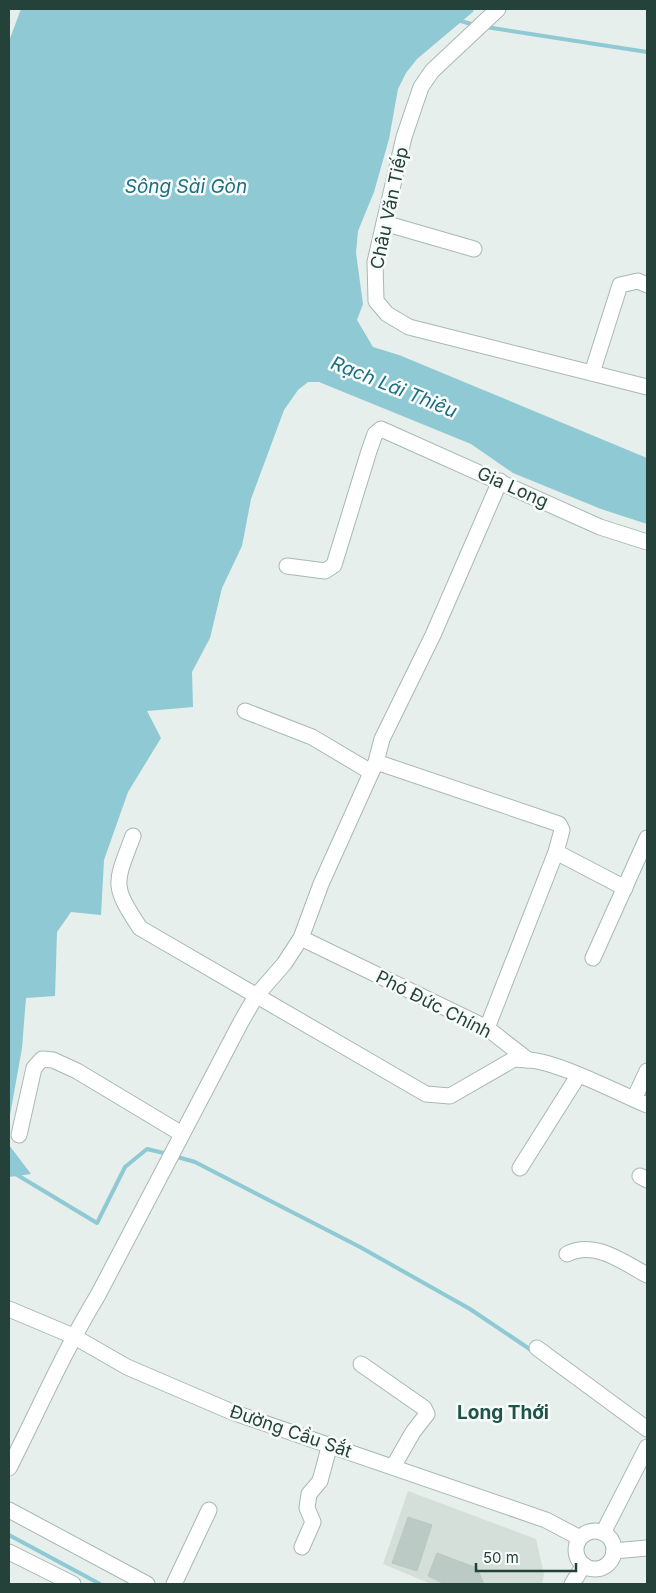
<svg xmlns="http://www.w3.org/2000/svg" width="656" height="1593" viewBox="0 0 656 1593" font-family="Inter,sans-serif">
<rect width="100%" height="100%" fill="#e6efeb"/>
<path fill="#d4dfda" d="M408 1491 536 1539 544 1574 542 1584H431L383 1564Z"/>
<g fill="#8ec9d4">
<path d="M21 9H471L474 11 417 59 406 73 398 89 389 139 374 192 358 231 356 253 363 304 357 320 373 347 399 355 647 458V524L601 509 513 473 471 444 319 382H308L298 390 284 410 251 499 242 546 222 588 210 638 192 672 193 707 147 711 161 738 128 792 104 860 101 915 71 912 57 932 55 996 26 998 22 1048 9 1121V41Z"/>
<path d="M9 1145 31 1174 9 1177Z"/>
</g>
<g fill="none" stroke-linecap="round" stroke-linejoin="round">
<g stroke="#8ec9d4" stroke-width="4">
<path d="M457 20 475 25"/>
<path d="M486 27 647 52"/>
<path d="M174 1156 195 1162 360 1247 470 1309 534 1352"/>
<path d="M9 1170 97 1223 125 1167 147 1149 168 1154"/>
<path d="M9 1535 100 1584"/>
</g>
</g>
<g fill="#bbcac4" stroke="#b8c9c2">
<path d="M408 1517 432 1525 417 1571 392 1563Z"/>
<path d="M437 1553 477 1568 484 1584H445L428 1576Z"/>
</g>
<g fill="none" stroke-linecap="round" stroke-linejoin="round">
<defs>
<g id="minor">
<path d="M498 9 432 71 421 87 404 137 375 262 376 301 387 314 409 327 647 387"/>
<path d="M384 223 474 249"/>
<path d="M592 373 620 285 638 281 647 285"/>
<path d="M287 566 325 571 334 565 369 451 375 434 381 429 600 527 647 542"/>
<path d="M245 711 312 737 371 772"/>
<path d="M376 762 559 824 562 830 556 852 487 1028"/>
<path d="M133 836C115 884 111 884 140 928L426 1094 450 1096 514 1059 528 1060"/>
<path d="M556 852 625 888"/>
<path d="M301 938 487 1028 528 1060C557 1061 618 1093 647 1105"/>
<path d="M593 958 647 838"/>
<path d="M634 1099 647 1071"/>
<path d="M19 1135 34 1068 42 1059 53 1060 77 1071 182 1134"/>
<path d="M520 1168 578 1076"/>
<path d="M640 1176 647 1180"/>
<path d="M567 1254C595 1240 623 1262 647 1275"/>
<path d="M9 1309 73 1336 127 1367 232 1412 546 1520 580 1538"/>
<path d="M537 1348 647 1429"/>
<path d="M361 1364 424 1408 427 1414 413 1432 393 1467"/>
<path d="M9 1468C38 1411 64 1351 98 1295L241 1022 256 996 284 964 301 938 321 884 376 762 382 739 433 635 500 481"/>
<path d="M9 1510 147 1584"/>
<circle cx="595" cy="1550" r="19"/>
<path d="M603 1533 647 1447"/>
<path d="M302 1547 313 1522 307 1508 309 1494 320 1481 330 1444"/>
<path d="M614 1551 647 1548"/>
<path d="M9 1552 73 1584"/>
<path d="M174 1584 209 1510"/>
<path d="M572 1584 584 1565"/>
</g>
</defs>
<use href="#minor" stroke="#a8b8b2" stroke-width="17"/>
<use href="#minor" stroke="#fff" stroke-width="15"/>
</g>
<g text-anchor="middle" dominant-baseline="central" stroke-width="5" stroke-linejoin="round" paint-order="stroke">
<g font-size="18" fill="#24423a" stroke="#f7fbf9">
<text transform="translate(389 208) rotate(-78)">Châu Văn Tiếp</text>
<text transform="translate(513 487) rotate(24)">Gia Long</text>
<text transform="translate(434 1004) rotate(27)">Phó Đức Chính</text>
<text transform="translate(291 1431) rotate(19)">Đường Cầu Sắt</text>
</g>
<g font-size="19" font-style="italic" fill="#1c6f80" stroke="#f7fbf9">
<text x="186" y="186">Sông Sài Gòn</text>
<text transform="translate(394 387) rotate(22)">Rạch Lái Thiêu</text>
</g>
<g font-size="19" font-weight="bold" fill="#1f5548" stroke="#f7fbf9">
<text x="503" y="1412">Long Thới</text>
</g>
</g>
<rect width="656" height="1593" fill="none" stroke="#24423a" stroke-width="20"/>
<path d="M476 1563v8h100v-8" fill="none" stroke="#24423a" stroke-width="2.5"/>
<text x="483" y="1563" font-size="15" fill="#24423a" stroke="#f7fbf9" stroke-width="4" paint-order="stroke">50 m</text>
</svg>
